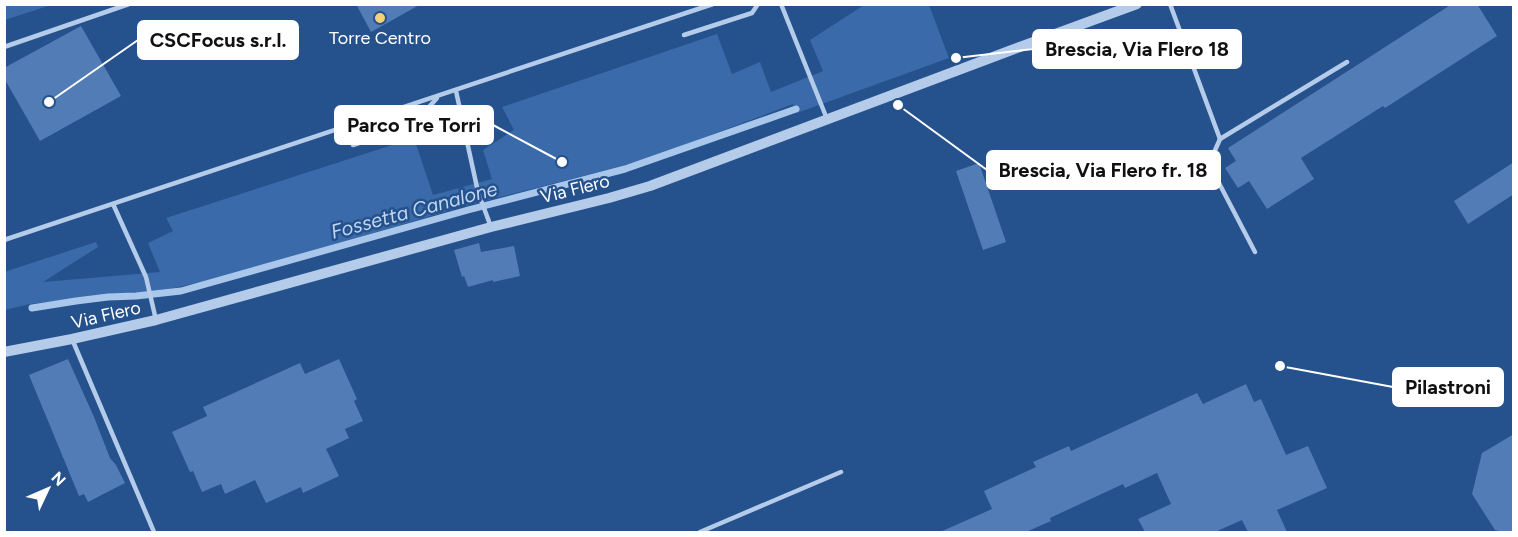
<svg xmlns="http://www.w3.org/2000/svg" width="1518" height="537" viewBox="0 0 1518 537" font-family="Figtree,sans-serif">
<rect width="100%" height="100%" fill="#25518c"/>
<g fill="#3a6aa9">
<path d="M5 4H51V5L5 20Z"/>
<path d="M864 5H929L949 58 797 113 793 104 652 157 622 166 465 206 220 278 169 289 30 304 5 310 4 272 96 242 98 247 43 282 160 272 148 243 173 231 166 218 414 138 433 195 492 179 483 150 514 130 502 107 717 34 732 74 760 62 771 92 823 71 810 40Z"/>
</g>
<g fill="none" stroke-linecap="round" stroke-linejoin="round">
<path stroke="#a9c6eb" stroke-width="7" d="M32 308 76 301 108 297 136 296 181 291 468 210 625 169 796 109"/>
</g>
<g fill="#527cb5">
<path d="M356 4H421L371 32Z"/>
<path d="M1452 4H1477L1497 36 1385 108 1383 106 1301 158 1314 179 1267 209 1249 181 1238 188 1225 168 1236 161 1228 148Z"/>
<path d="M81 26 121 96 40 141 4 78V68Z"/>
<path d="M1514 162V194L1468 224 1454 201Z"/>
<path d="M979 163 1006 242 983 250 956 171Z"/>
<path d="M479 243 481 252 514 246 520 276 493 282V280L468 287 464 276 462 277 454 250Z"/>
<path d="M68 359 94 417 110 458 116 465 125 483 88 502 84 494 79 496 29 375Z"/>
<path d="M339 359 357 399 354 401 363 421 345 429 349 438 326 449 339 476 303 493 301 487 266 503 255 480 225 494 221 484 202 492 193 471 190 472 172 432 207 416 203 407 300 363 305 374Z"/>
<path d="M1246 384 1254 402 1261 399 1286 455 1308 446 1327 488 1277 510 1287 532H1248L1242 520 1215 532H1145L1138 519 1171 504 1157 473 1125 488 1123 484 1050 518 1051 521 1026 532H940L992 509 984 491 1036 467 1033 462 1069 446 1071 451 1197 393 1203 404Z"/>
<path d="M1514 434V532H1503L1495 530 1472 494 1482 453Z"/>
</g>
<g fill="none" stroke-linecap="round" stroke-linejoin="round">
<g stroke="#b4ccea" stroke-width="4.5">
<path d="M781 4 827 119"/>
<path d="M1170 4 1220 139 1209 164 1255 252"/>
<path d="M684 35 752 13 758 4"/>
<path d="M4 47 129 4"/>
<path d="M456 91 478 192 491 227"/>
<path d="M1220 139 1347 62"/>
<path d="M353 145 414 124 437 98"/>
<path d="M113 204 146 277 156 320"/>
<path d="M4 240 713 4"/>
<path d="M72 339 154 532"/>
<path d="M700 532 841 472"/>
</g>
<path stroke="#b4ccea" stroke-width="10" d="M4 352 72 339 156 320 491 227 609 198 650 186 1009 51 1137 4"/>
</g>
<circle fill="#f4d279" stroke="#25518c" stroke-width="2" cx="380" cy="18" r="6"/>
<g text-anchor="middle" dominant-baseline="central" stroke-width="5" stroke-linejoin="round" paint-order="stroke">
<g font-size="18" fill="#fff" stroke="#25518c">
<text x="380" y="38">Torre Centro</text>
</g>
<g font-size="18" fill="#fff" stroke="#25518c">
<text transform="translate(575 189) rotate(-14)">Via Flero</text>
<text transform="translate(106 315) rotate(-13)">Via Flero</text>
</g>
<g font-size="20" font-style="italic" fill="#c0d6f1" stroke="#25518c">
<text transform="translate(414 210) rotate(-15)">Fossetta Canalone</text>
</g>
</g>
<path fill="none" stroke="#fff" stroke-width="2" d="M49 102L138 40M956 58L1033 49M562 162L493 125M898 105L987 170M1280 366L1393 387"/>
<g fill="#fff" stroke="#25518c" stroke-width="2">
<circle cx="49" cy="102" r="6"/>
<circle cx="956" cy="58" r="6"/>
<circle cx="562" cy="162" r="6"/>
<circle cx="898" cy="105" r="6"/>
<circle cx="1280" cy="366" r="6"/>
</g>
<g fill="#fff" stroke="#fff" stroke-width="2">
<rect x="138" y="21" width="160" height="38" rx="6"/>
<rect x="1033" y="30" width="208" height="38" rx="6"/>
<rect x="335" y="106" width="158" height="38" rx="6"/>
<rect x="987" y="151" width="233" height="38" rx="6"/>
<rect x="1393" y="368" width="110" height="38" rx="6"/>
</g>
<g font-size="20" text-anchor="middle" font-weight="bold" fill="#111">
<text x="218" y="47">CSCFocus s.r.l.</text>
<text x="1137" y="56">Brescia, Via Flero 18</text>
<text x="414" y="132">Parco Tre Torri</text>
<text x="1103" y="177">Brescia, Via Flero fr. 18</text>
<text x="1448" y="394">Pilastroni</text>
</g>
<rect width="1518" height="537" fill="none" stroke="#ffffff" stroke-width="12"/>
<g transform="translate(48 489) rotate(46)" stroke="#25518c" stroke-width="4.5" paint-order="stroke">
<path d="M0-4.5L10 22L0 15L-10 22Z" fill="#ffffff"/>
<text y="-9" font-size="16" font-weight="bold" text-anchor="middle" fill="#ffffff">N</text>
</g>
</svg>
